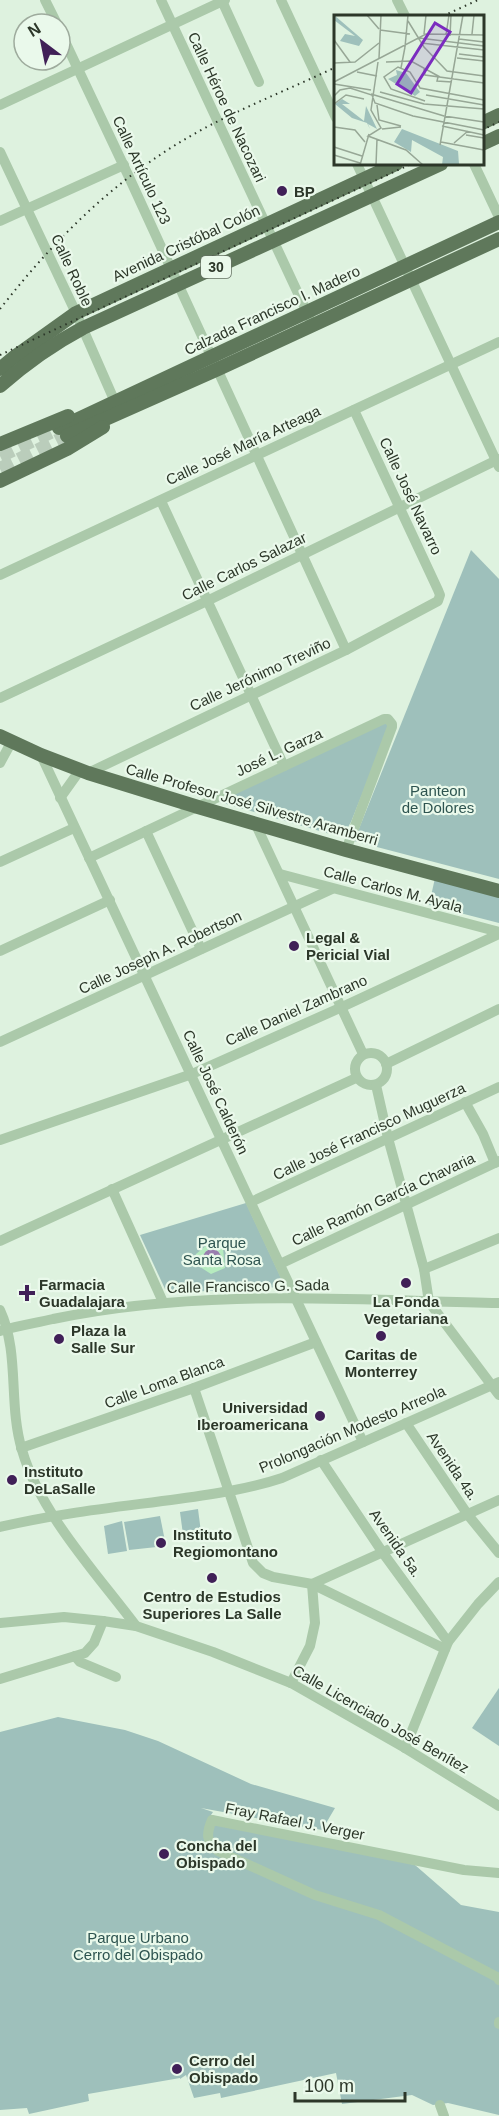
<svg xmlns="http://www.w3.org/2000/svg" width="499" height="2116" viewBox="0 0 499 2116" font-family="Arial,sans-serif">
<rect width="100%" height="100%" fill="#def2df"/>
<g fill="#9ec0bb">
<path d="M471 550 499 579V879L354 841Z"/>
<path d="M384 719 390 725 351 822 344 834 337 836 216 801Z"/>
<path d="M435 878 499 895V923L429 905Z"/>
<path d="M246 1203 283 1282 280 1287 172 1293 165 1289 140 1235Z"/>
<path d="M198 1509 202 1540 184 1542 180 1512Z"/>
<path d="M160 1516 166 1546 129 1550 124 1522Z"/>
<path d="M122 1521 127 1551 108 1554 104 1526Z"/>
<path d="M499 1688V1746L472 1728Z"/>
<path d="M58 1717 125 1730 158 1741 251 1784 335 1808 322 1830 201 1808 213 1812 211 1815 415 1865 461 1905 499 1912V2115L448 2103 433 2105 412 2095 342 2104 336 2073 221 2098 220 2093 194 2098 186 2075 180 2079V2078L88 2094 89 2101 29 2114 27 2108 0 2110V1732Z"/>
</g>
<path fill="#b6ebbf" d="M207 1245 223 1249 225 1268 211 1274 197 1265 196 1254Z"/>
<circle fill="#997eae" cx="212" cy="1258" r="9"/>
<g fill="none" stroke-linecap="round" stroke-linejoin="round">
<g stroke="#bacdbb" stroke-width="14" stroke-dasharray="14 7" stroke-linecap="butt">
<path d="M0 456 59 428"/>
<path d="M0 469 67 436"/>
</g>
<g stroke="#abc9aa" stroke-width="10">
<path d="M45 0 57 24"/>
<path d="M161 0 310 319"/>
<path d="M281 0 336 118"/>
<path d="M397 0 405 16"/>
<path d="M222 1 259 82"/>
<path d="M60 31 129 177 346 650"/>
<path d="M0 105 225 0"/>
<path d="M0 152 76 313 115 402"/>
<path d="M357 164 499 467"/>
<path d="M474 164 499 217"/>
<path d="M0 221 124 165"/>
<path d="M161 501 284 766"/>
<path d="M0 575 499 342"/>
<path d="M0 698 207 601 499 459"/>
<path d="M41 755 363 1442"/>
<path d="M0 763 12 741"/>
<path d="M88 773 346 650 438 601 440 595 438 590 354 410"/>
<path d="M60 798 80 770"/>
<path d="M256 825 363 1054"/>
<path d="M146 831 201 949"/>
<path d="M89 858 384 719H388L392 724V727L346 850"/>
<path d="M0 862 74 828"/>
<path d="M280 874 499 932"/>
<path d="M0 951 110 900"/>
<path d="M0 1042 332 889"/>
<circle cx="371" cy="1069" r="16"/>
<path d="M386 1064 499 1009"/>
<path d="M376 1085 388 1138 424 1269 429 1302 499 1395"/>
<path d="M465 1102 483 1134 495 1163"/>
<path d="M0 1140 192 1074 342 1007 499 934"/>
<path d="M112 1189 163 1302"/>
<path d="M251 1202 499 1087"/>
<path d="M0 1241 356 1078"/>
<path d="M280 1264 499 1161"/>
<path d="M424 1269 499 1238"/>
<path d="M0 1310C20 1353 8 1404 22 1450 40 1513 97 1574 136 1626"/>
<path d="M0 1331C17 1326 36 1323 53 1319 200 1288 350 1300 499 1303"/>
<path d="M194 1388 253 1563 263 1573 273 1577 312 1584 445 1649"/>
<path d="M406 1423 468 1515 499 1553"/>
<path d="M21 1448 194 1388 316 1342"/>
<path d="M321 1460 383 1553 448 1642"/>
<path d="M0 1527C58 1513 119 1507 178 1499 214 1494 249 1489 282 1478L499 1382"/>
<path d="M0 1623 64 1617 103 1621 136 1626 213 1652 291 1683 405 1748 499 1806"/>
<path d="M75 1656 80 1662 116 1677"/>
<path d="M0 1679 85 1653 94 1643 103 1621"/>
<path d="M291 1683 310 1646 315 1623 312 1584 499 1500"/>
<path d="M405 1748 448 1642 478 1604 499 1582"/>
<path d="M499 1873 464 1870 212 1820C206 1834 206 1841 218 1851L315 1895 379 1915 497 1977 499 1980"/>
<path d="M499 2022V2024"/>
<path d="M440 2105 444 2116"/>
</g>
<g stroke="#5f785b" stroke-width="14">
<path d="M482 123 499 115"/>
<path d="M482 144 499 136"/>
<path d="M0 369 13 358 76 313 396 164"/>
<path d="M0 386C26 363 53 344 83 328L441 164"/>
<path d="M59 428 499 222"/>
<path d="M67 436 218 369 499 239"/>
<path d="M0 444 68 416"/>
<path d="M0 481 67 449 103 427"/>
<path d="M0 736 41 755 88 773 198 807 346 850 499 891"/>
</g>
<g stroke="#2c3729" stroke-width="2" stroke-dasharray="1.5 4.5" stroke-linecap="butt">
<path d="M443 16 478 0"/>
<path d="M482 130 499 122"/>
<path d="M0 309C58 235 120 174 203 129 246 106 292 88 336 67"/>
<path d="M0 355 411 164"/>
</g>
</g>
<g fill="#402057" stroke="#eaf9eb" stroke-width="2">
<circle cx="282" cy="191" r="6"/>
<circle cx="294" cy="946" r="6"/>
<circle cx="406" cy="1283" r="6"/>
<path d="M24 1284h6v6h6v6h-6v6h-6v-6h-6v-6h6z"/>
<circle cx="381" cy="1336" r="6"/>
<circle cx="59" cy="1339" r="6"/>
<circle cx="320" cy="1416" r="6"/>
<circle cx="12" cy="1480" r="6"/>
<circle cx="161" cy="1543" r="6"/>
<circle cx="212" cy="1578" r="6"/>
<circle cx="164" cy="1854" r="6"/>
<circle cx="177" cy="2069" r="6"/>
</g>
<g text-anchor="middle" dominant-baseline="central" stroke-width="4.5" stroke-linejoin="round" paint-order="stroke">
<rect fill="#eaf9eb" stroke="#657163" stroke-width="1.5" x="201" y="256" width="30" height="22" rx="4.5"/>
<g font-size="14" font-weight="bold" fill="#2c3729">
<text x="216" y="267">30</text>
</g>
<g font-size="15" fill="#2c3729" stroke="#eaf9eb">
<text transform="translate(227 107) rotate(65)">Calle Héroe de Nacozari</text>
<text transform="translate(142 170) rotate(65)">Calle Artículo 123</text>
<text transform="translate(186 243) rotate(-25)">Avenida Cristóbal Colón</text>
<text transform="translate(72 270) rotate(65)">Calle Roble</text>
<text transform="translate(272 310) rotate(-25)">Calzada Francisco I. Madero</text>
<text transform="translate(243 445) rotate(-25)">Calle José María Arteaga</text>
<text transform="translate(411 496) rotate(65)">Calle José Navarro</text>
<text transform="translate(244 566) rotate(-26)">Calle Carlos Salazar</text>
<text transform="translate(260 674) rotate(-25)">Calle Jerónimo Treviño</text>
<text transform="translate(279 752) rotate(-25)">José L. Garza</text>
<text transform="translate(252 804) rotate(16)">Calle Profesor José Silvestre Aramberri</text>
<text transform="translate(393 889) rotate(15)">Calle Carlos M. Ayala</text>
<text transform="translate(160 952) rotate(-25)">Calle Joseph A. Robertson</text>
<text transform="translate(296 1010) rotate(-24)">Calle Daniel Zambrano</text>
<text transform="translate(216 1092) rotate(65)">Calle José Calderón</text>
<text transform="translate(369 1131) rotate(-25)">Calle José Francisco Muguerza</text>
<text transform="translate(383 1199) rotate(-25)">Calle Ramón García Chavaria</text>
<text transform="translate(248 1286) rotate(-1)">Calle Francisco G. Sada</text>
<text transform="translate(164 1382) rotate(-20)">Calle Loma Blanca</text>
<text transform="translate(352 1429) rotate(-23)">Prolongación Modesto Arreola</text>
<text transform="translate(453 1466) rotate(56)">Avenida 4a.</text>
<text transform="translate(396 1543) rotate(55)">Avenida 5a.</text>
<text transform="translate(381 1719) rotate(30)">Calle Licenciado José Benítez</text>
<text transform="translate(295 1821) rotate(11)">Fray Rafael J. Verger</text>
</g>
<g font-size="15" font-weight="bold" fill="#2c3729" stroke="#eaf9eb" text-anchor="start">
<text x="294" y="191">BP</text>
<text x="306" y="937">Legal &amp;<tspan x="306" dy="17">Pericial Vial</tspan></text>
<text x="39" y="1284">Farmacia<tspan x="39" dy="17">Guadalajara</tspan></text>
<text x="406" y="1301" text-anchor="middle">La Fonda<tspan x="406" dy="17">Vegetariana</tspan></text>
<text x="71" y="1330">Plaza la<tspan x="71" dy="17">Salle Sur</tspan></text>
<text x="381" y="1354" text-anchor="middle">Caritas de<tspan x="381" dy="17">Monterrey</tspan></text>
<text x="308" y="1407" text-anchor="end">Universidad<tspan x="308" dy="17">Iberoamericana</tspan></text>
<text x="24" y="1471">Instituto<tspan x="24" dy="17">DeLaSalle</tspan></text>
<text x="173" y="1534">Instituto<tspan x="173" dy="17">Regiomontano</tspan></text>
<text x="212" y="1596" text-anchor="middle">Centro de Estudios<tspan x="212" dy="17">Superiores La Salle</tspan></text>
<text x="176" y="1845">Concha del<tspan x="176" dy="17">Obispado</tspan></text>
<text x="189" y="2060">Cerro del<tspan x="189" dy="17">Obispado</tspan></text>
</g>
<g font-size="15" fill="#2e5450" stroke="#eaf9eb">
<text x="438" y="790">Panteon<tspan x="438" dy="17">de Dolores</tspan></text>
<text x="222" y="1242">Parque<tspan x="222" dy="17">Santa Rosa</tspan></text>
<text x="138" y="1937">Parque Urbano<tspan x="138" dy="17">Cerro del Obispado</tspan></text>
</g>
</g>
<g transform="translate(334 15)">
<rect width="150" height="150" fill="#def2df"/>
<path d="M0 0 29 25 25 31 6 26 11 19 21 21 0 5ZM62 55 72 58 86 77 81 81 54 64 63 60ZM8 84 16 89H8L30 106 32 91 43 114 34 109 36 114 33 108 18 103 1 89ZM68 114 124 136 125 149 108 150 109 142 78 125 77 137 60 127Z" fill="#9ec0bb"/>
<path fill="none" stroke="#97a796" stroke-width="1.5" d="M33 0 45 14M74 6 90 32 113 56 150 61M46 15 76 19M90 19 92 0M138 19 140 0M112 20 115 0M116 21 117 0M85 23 150 31M125 24 150 27M0 25 16 47M87 28 150 35M71 32 74 0M125 39 150 42M45 43 47 0M123 43 150 46M44 47 37 95 47 113 34 121 72 135 89 150M52 47 77 46 106 62M0 48 21 47 45 28M67 53 71 32M90 54 91 60 120 64M23 57 43 61M104 62 103 66 118 67M120 64 150 68M0 67 92 19 150 20M0 69 37 75M46 77 90 89 150 94M37 79 110 101 150 107M92 80 150 90M0 81 6 75 16 73 38 80 41 88 79 101 150 115M91 86 57 74 50 62 64 52 76 57 86 73 150 85M0 89 12 80 30 84M43 90 45 105 67 111M108 111 150 120M0 112 21 115 31 127M48 114 67 112M132 120 150 123M107 127 150 135M120 128 134 116M106 130 129 0M0 132 28 141M0 140 26 148M26 150 35 119M42 150 43 124"/>
<path fill="#7b2cbf" fill-opacity="0.15" stroke="#7b2cbf" stroke-width="3" d="M101 8 116 17 77 78 63 69Z"/>
<rect width="150" height="150" fill="none" stroke="#2c3729" stroke-width="3"/>
</g>
<g transform="translate(42 42) rotate(328)"><circle r="28" fill="#eaf9eb" stroke="#9eab9d" stroke-width="1.5"/>
<path d="M0-4.5L10 22L0 15L-10 22Z" fill="#402057"/>
<text y="-9" font-size="16" font-weight="bold" text-anchor="middle" fill="#2c3729">N</text>
</g>
<path d="M295 2092v9h110v-9" fill="none" stroke="#2c3729" stroke-width="3"/>
<text x="304" y="2092" font-size="18" fill="#2c3729" stroke="#eaf9eb" stroke-width="4.5" paint-order="stroke">100 m</text>
</svg>
